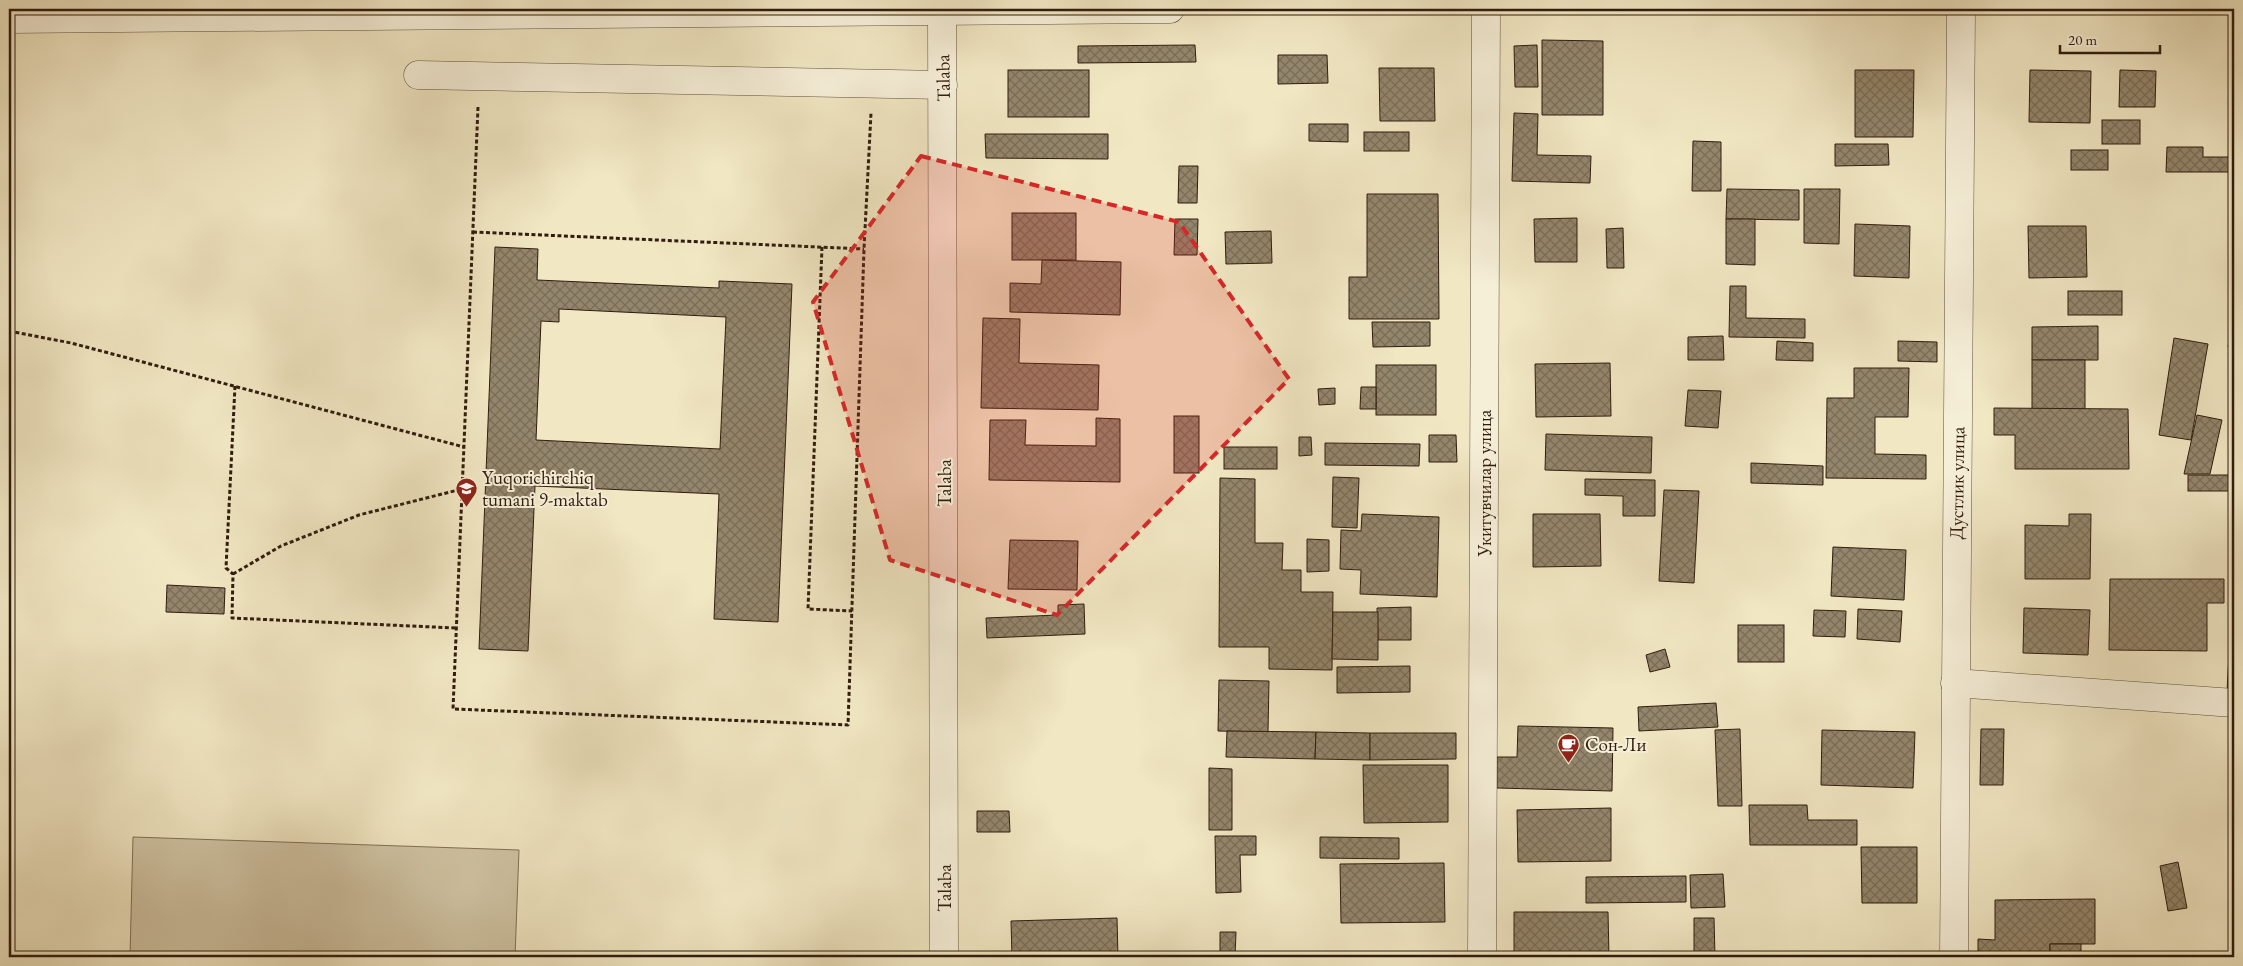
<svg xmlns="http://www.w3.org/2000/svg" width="2243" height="966" viewBox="0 0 2243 966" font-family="'EB Garamond',serif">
<defs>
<pattern id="building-cross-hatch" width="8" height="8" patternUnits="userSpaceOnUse" patternTransform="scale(1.25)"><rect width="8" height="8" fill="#94866c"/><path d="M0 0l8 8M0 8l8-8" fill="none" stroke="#796d57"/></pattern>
</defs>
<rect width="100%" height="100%" fill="#f1e7c3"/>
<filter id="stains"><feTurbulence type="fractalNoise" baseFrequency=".004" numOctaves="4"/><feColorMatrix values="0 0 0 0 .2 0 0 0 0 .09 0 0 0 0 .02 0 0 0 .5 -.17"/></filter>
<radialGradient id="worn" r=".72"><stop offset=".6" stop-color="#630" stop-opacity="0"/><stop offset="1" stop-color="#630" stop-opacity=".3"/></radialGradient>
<path fill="#d0c4a4" stroke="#807059" d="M133 837 519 850 515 957H130Z"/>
<g fill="url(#building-cross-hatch)" stroke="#301c0e" fill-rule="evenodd">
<path d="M1542 40 1603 41V115H1542Z"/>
<path d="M1195 45 1196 62 1078 63V46Z"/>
<path d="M1537 45 1538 87H1515L1514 46Z"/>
<path d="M1278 55H1327L1328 83 1278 84Z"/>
<path d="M1379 68H1434L1435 121H1380Z"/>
<rect x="1008" y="70" width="81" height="47"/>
<path d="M1855 70H1914L1913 137H1855Z"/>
<path d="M2030 70 2091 71 2090 123 2029 122Z"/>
<path d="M2120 70 2156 71 2155 107H2119Z"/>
<path d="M1514 113 1538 114 1537 155 1591 156 1590 183 1512 181Z"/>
<rect x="2102" y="120" width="38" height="24"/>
<path d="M1309 124H1348V142L1309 141Z"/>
<rect x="1364" y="132" width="45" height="19"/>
<path d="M985 134H1108V159L986 158Z"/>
<path d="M1693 141 1721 142V191H1692Z"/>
<path d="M1835 144H1888L1889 165 1835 166Z"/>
<path d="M2167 147H2203V157H2234V172H2166Z"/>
<rect x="2071" y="150" width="37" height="20"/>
<path d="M1179 166H1198L1197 203H1178Z"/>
<path d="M1727 189 1799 190V220L1726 219Z"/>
<path d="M1804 189H1840L1839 244 1804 243Z"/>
<path d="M1367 194H1438L1439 319H1349V277H1367Z"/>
<rect x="1012" y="213" width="64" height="47"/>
<path d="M1577 218V262H1535L1534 219Z"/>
<path d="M1175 219H1198L1197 255H1174Z"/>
<path d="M1726 219H1755V265L1726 264Z"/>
<path d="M1855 224 1910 226 1909 278 1854 276Z"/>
<path d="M2028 226H2086L2087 277 2029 278Z"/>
<path d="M1623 228 1624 268H1607L1606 229Z"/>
<path d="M1271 231 1272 263 1226 264 1225 232Z"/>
<path d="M495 247 538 249 537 280 719 288V281L792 284 778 622 714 619 719 494 535 486 528 651 479 649ZM559 309 726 317 720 449 536 440 541 321 559 322Z"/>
<path d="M1042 260 1121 262 1120 315 1010 312V283L1041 284Z"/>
<path d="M1730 286H1746V318L1805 319V338L1729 337Z"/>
<rect x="2068" y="291" width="54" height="24"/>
<path d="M983 318 1020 319 1019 363 1099 365 1098 410 981 408Z"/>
<path d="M1372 322H1430V346L1373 347Z"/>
<path d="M2232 325H2234V348L2228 347Z"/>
<path d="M2098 326V360H2032V327Z"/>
<path d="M1723 336 1724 360H1688V337Z"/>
<path d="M2174 338 2208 344 2191 440 2159 435Z"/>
<path d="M1777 341 1813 343V361L1776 360Z"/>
<path d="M1898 341 1937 342V362L1898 361Z"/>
<rect x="2032" y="360" width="53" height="49"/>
<path d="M1610 363 1611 416 1536 417 1535 364Z"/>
<rect x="1376" y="365" width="60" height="50"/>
<path d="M1854 368H1909L1908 417H1875V454L1926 455V479L1826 478 1827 398H1854Z"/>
<path d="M1361 387H1376V409H1360Z"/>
<path d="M1335 388V404L1319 405 1318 389Z"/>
<path d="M1688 390 1721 391 1718 428 1685 426Z"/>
<path d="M1994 408 2128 409 2129 469H2015V435H1994Z"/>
<path d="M2197 415 2222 420 2210 474H2184Z"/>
<rect x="1174" y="416" width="25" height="57"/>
<path d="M1096 418 1120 419V482L989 480 990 420H1026L1025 445 1096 446Z"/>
<path d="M1546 434 1652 437 1651 473 1545 470Z"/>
<path d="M1429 435H1456L1457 462H1429Z"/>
<path d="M1299 437H1311L1312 455 1299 456Z"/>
<path d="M1325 443 1420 444 1419 466 1325 465Z"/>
<rect x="1224" y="447" width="53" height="22"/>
<path d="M1751 463 1823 466V485L1751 483Z"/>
<rect x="2188" y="475" width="42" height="16"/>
<path d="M1333 477 1359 478 1357 528 1332 527Z"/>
<path d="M1220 478 1255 479V543H1283L1282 570H1301V592H1333L1332 670 1269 669V647H1219Z"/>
<path d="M1585 479 1655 480V516H1623V496L1585 495Z"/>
<path d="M1664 490 1699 491 1694 583 1659 581Z"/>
<path d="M1362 514 1439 517 1437 597 1360 594 1361 570 1340 569 1341 530 1361 531Z"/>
<path d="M1533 514H1600L1601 566 1533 567Z"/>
<path d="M2069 514H2091L2090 579H2025V525L2069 526Z"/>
<path d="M1307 539 1329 540V571L1307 572Z"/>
<path d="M1010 540 1078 541 1077 590 1008 589Z"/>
<path d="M1833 547 1906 550 1904 600 1831 596Z"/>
<path d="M2110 579H2224V603H2207V651L2109 650Z"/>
<path d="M167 585 225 588 224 614 166 612Z"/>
<path d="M2232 600H2234V691H2227Z"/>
<path d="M1084 604 1085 634 987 638 986 618 1058 615V605Z"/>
<path d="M1411 607V640H1378L1377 608Z"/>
<path d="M2024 608 2090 610 2088 655 2023 653Z"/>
<path d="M1858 609 1902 611 1900 642 1857 639Z"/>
<path d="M1814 610 1846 611 1845 637 1813 636Z"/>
<path d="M1333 612H1378V660L1332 659Z"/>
<rect x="1738" y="625" width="46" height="37"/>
<path d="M1665 649 1670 667 1650 672 1646 655Z"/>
<path d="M1410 666V692L1337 693V667Z"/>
<path d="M1219 680 1269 681 1268 732 1218 731Z"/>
<path d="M1716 703 1718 727 1639 731 1638 707Z"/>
<path d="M1518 726 1613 728 1612 791 1497 788V757H1517Z"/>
<path d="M1740 729 1742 806H1718L1715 730Z"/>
<path d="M1981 729H2004L2003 785H1980Z"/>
<path d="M1822 730 1915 732 1913 788 1821 785Z"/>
<path d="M1227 731 1316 732 1315 759 1226 757Z"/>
<path d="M1316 732 1370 733V760L1315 759Z"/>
<path d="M1370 733H1456V759L1370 760Z"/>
<path d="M1363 765H1448V822L1364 823Z"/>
<path d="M1209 768 1232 769V830H1209Z"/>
<path d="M1749 805H1807L1808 820H1857V845H1750Z"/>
<path d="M1611 808V861L1518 862 1517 810Z"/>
<path d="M977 811H1009L1010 832H977Z"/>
<path d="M1215 836H1256V855H1240L1241 892 1216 893Z"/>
<path d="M1320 837 1399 838V859L1320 858Z"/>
<path d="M1861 847H1917V903H1862Z"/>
<path d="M2178 862 2187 908 2168 911 2160 866Z"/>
<path d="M1444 863 1445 922 1341 923 1340 864Z"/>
<path d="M1723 874 1725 907 1691 908 1690 875Z"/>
<path d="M1686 876V902L1586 903V877Z"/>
<path d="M2095 899V944H2050V957H1978V939L1995 940V900Z"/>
<path d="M1514 912H1608L1609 957H1514Z"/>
<path d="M1117 918 1118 957H1012L1011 921Z"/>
<path d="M1694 918H1714L1715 957H1694Z"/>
<path d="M1220 932H1236L1235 957H1220Z"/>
<rect x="2050" y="944" width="31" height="13"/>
</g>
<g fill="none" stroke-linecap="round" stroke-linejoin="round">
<defs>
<g id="minor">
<path d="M942 9 944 957"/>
<path d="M9 19 1170 9"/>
<path d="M418 75 943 85"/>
<path d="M1955 683 2234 703"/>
<path d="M1482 957 1486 9"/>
<path d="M1954 957 1961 9"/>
</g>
</defs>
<use href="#minor" stroke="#604f3b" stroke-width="29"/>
<g stroke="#301c0e" stroke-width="3" stroke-dasharray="4 2.5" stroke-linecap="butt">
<path d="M478 107 453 709 848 725 864 249 871 113"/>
<path d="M473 232 864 249"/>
<path d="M822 247 808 609 852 611"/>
<path d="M9 331 71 343 464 447"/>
<path d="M235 386 226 568 233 574 232 618 456 628"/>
<path d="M233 574 281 546 359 515 462 489"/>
</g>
<use href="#minor" stroke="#f6efd8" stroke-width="28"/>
</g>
<path fill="#d62828" fill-opacity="0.2" stroke="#d62828" stroke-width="4" stroke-dasharray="10 6" stroke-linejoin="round" d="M921 156 1179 222 1289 379 1057 615 890 560 813 302Z"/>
<defs>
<symbol id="school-pin" viewBox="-11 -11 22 30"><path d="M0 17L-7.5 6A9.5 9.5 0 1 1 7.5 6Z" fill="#8f2418" stroke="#f6efd8"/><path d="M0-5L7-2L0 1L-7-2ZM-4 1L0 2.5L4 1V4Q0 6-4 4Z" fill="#fff"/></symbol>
<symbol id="cafe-pin" viewBox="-11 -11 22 30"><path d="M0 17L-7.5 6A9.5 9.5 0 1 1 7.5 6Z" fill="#8f2418" stroke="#f6efd8"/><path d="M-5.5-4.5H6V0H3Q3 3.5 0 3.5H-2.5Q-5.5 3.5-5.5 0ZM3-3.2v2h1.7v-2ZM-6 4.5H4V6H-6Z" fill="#fff"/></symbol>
</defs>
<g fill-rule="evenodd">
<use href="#school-pin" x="454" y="476" width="25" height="34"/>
<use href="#cafe-pin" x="1556" y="732" width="25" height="34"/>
</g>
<g text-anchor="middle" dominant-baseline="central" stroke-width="4" stroke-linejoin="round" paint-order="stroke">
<g font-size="19" fill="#301c0e" stroke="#f6efd8">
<text transform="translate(943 78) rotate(-91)">Talaba</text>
<text transform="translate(944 483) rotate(-90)">Talaba</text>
<text transform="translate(1484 483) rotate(-90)">Укитувчилар улица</text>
<text transform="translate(1957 483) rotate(-89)">Дустлик улица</text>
<text transform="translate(944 888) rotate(-90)">Talaba</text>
</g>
<g font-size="19" fill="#301c0e" stroke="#f6efd8" text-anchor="start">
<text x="482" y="477">Yuqorichirchiq<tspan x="482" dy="22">tumani 9-maktab</tspan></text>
<text x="1585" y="744">Сон-Ли</text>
</g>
</g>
<rect width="2243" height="966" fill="none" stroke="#f1e7c3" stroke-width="30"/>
<rect x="10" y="10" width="2223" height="946" fill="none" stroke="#301c0e" stroke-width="2.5"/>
<rect x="15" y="15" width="2213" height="936" fill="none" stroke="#301c0e"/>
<path d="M2060 45v8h100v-8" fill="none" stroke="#301c0e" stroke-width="2.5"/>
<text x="2068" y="45" font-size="15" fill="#301c0e" stroke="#f6efd8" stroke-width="4" paint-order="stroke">20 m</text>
<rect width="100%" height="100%" filter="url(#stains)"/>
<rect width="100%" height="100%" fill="url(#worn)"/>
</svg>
